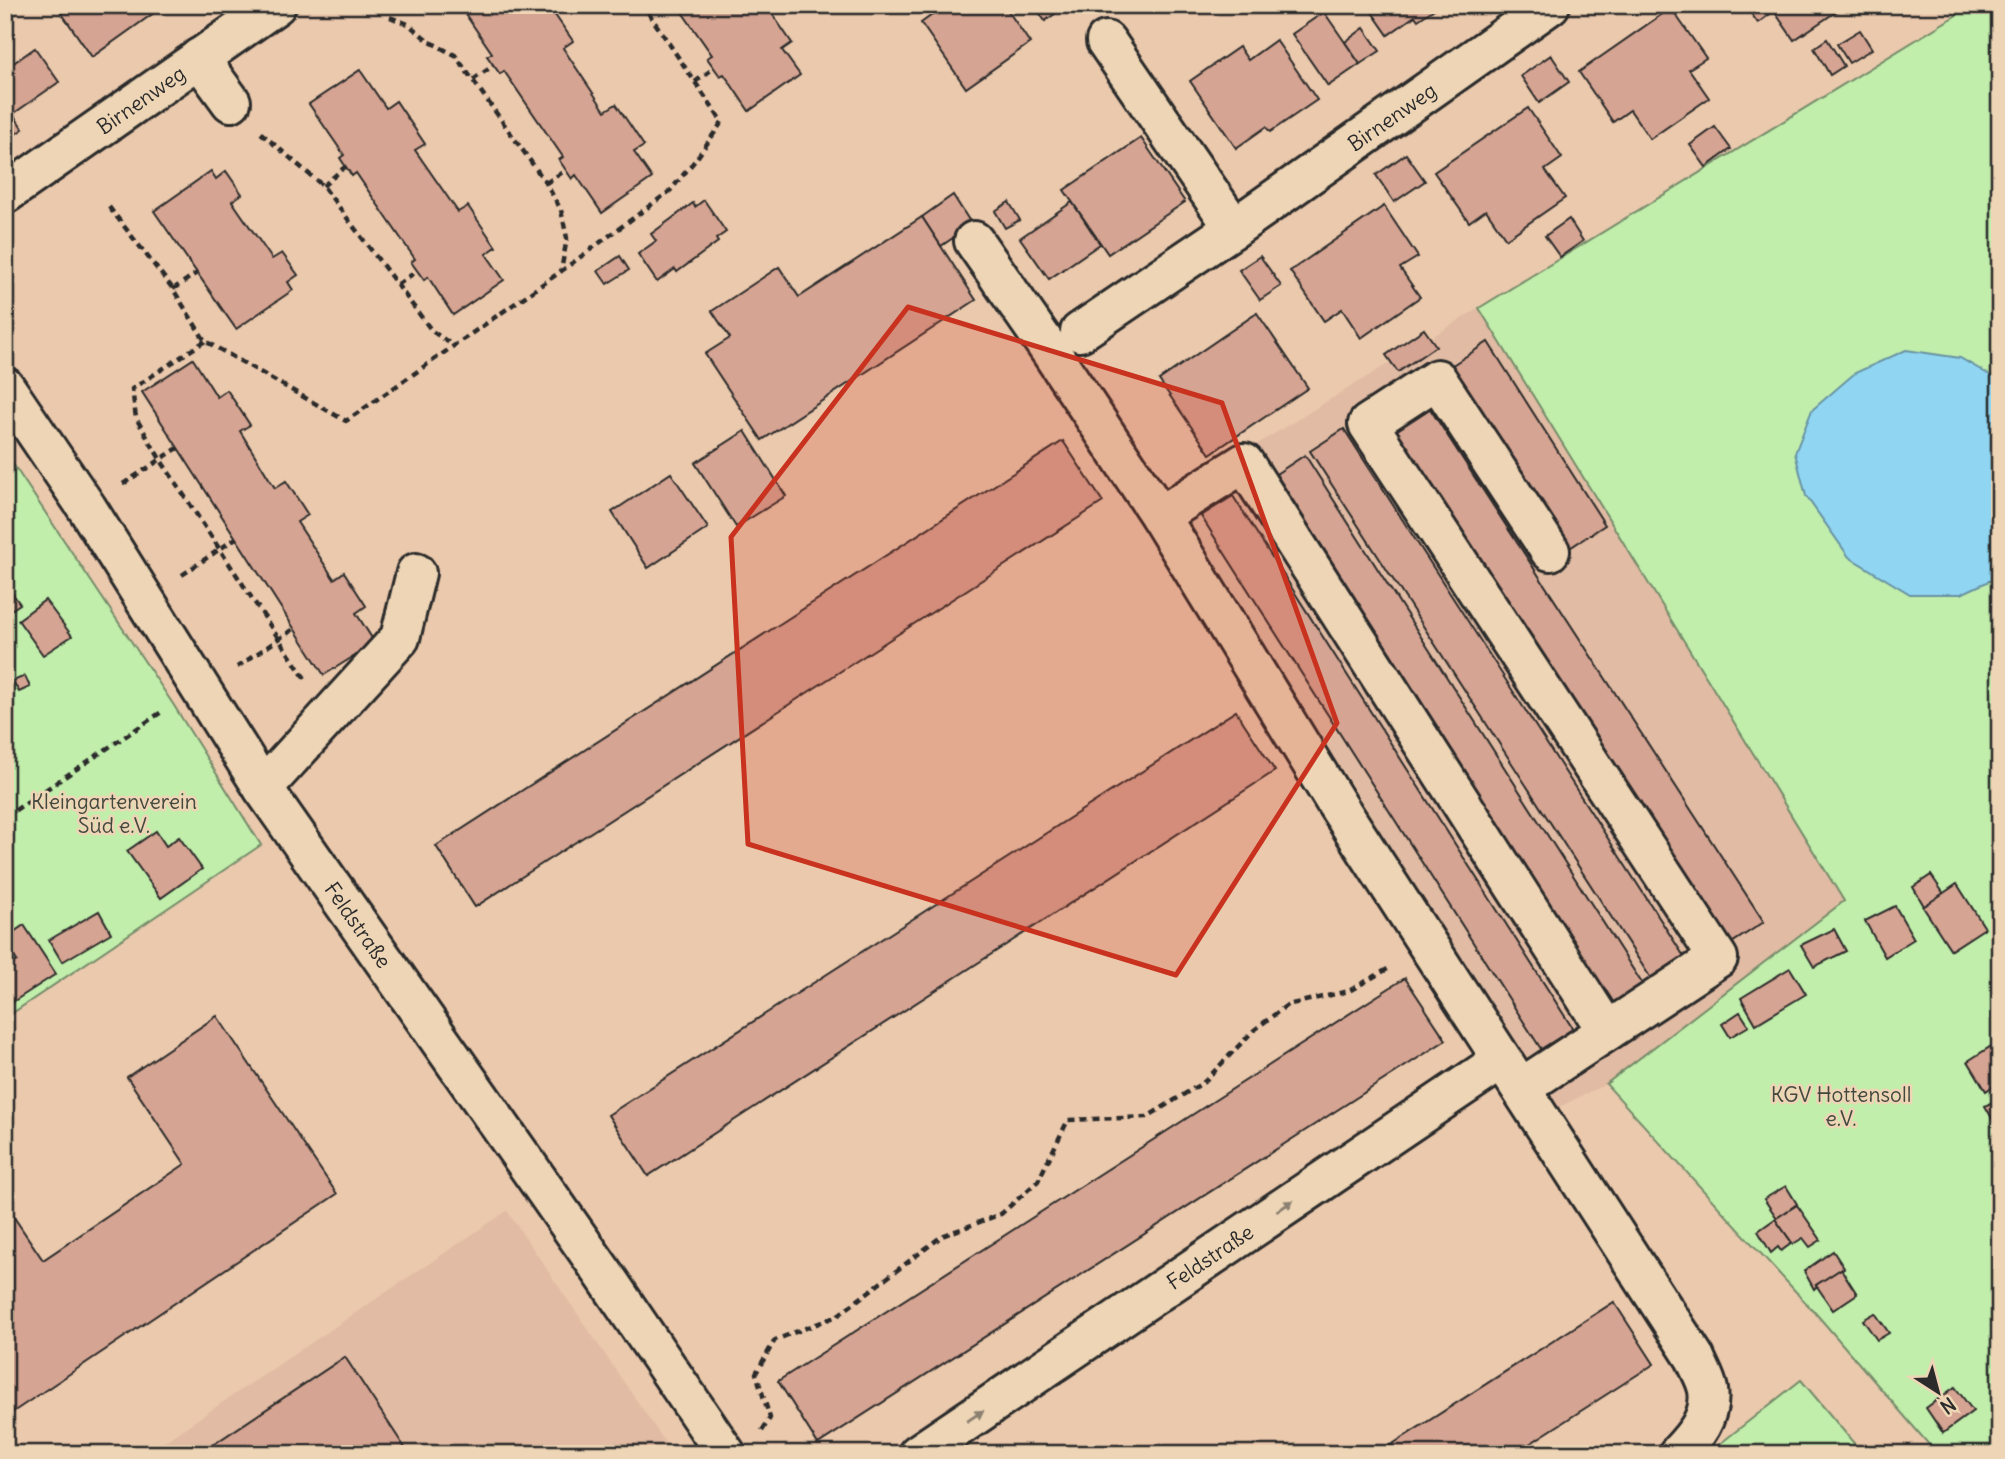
<svg xmlns="http://www.w3.org/2000/svg" width="2005" height="1459" viewBox="0 0 2005 1459" font-family="Delius,sans-serif">
<rect width="100%" height="100%" fill="#ebc9ad"/>
<filter id="ink" filterUnits="userSpaceOnUse"><feTurbulence type="fractalNoise" baseFrequency=".0143" numOctaves="2"/><feDisplacementMap in="SourceGraphic" scale="14" xChannelSelector="R" yChannelSelector="G"/><feConvolveMatrix kernelMatrix="1 2 1 2 8 2 1 2 1" color-interpolation-filters="sRGB"/></filter>
<g filter="url(#ink)">
<g fill="#e1bba3">
<path d="M1479 308 1844 901 1606 1084 1555 1109 1171 497Z"/>
<path d="M507 1211 673 1454H146Z"/>
</g>
<g fill="#c1eeab" stroke="#768c6b" stroke-width="2">
<path d="M1973 5H2000V1454H1937L1818 1316 1606 1084 1844 901 1479 308Z"/>
<path d="M5 452 173 704 261 845 5 1018Z"/>
<path d="M1801 1380 1863 1454H1707Z"/>
</g>
<path fill="#90d6f2" stroke="#6892a2" stroke-width="2" d="M1906 350 1960 358 2000 381V576L1961 594H1910L1849 557 1806 496 1795 453 1812 410 1855 373Z"/>
<g fill="#d6a492" stroke="#2b2b2b" stroke-width="2">
<path d="M56 5H165L92 57Z"/>
<path d="M459 5H548L573 41 563 48 605 111 616 104 644 146 634 152 652 178 602 213 576 175 572 179 559 160 563 157 504 71 500 74 487 56 492 53Z"/>
<path d="M677 5H752L754 8 757 5H766L792 43 782 50 800 75 749 111 724 74 720 76 707 58 712 55Z"/>
<path d="M946 5H1004L1030 43 966 88 921 23Z"/>
<path d="M1034 5H1067L1045 21Z"/>
<path d="M1367 5H1440L1418 20 1415 16 1388 35Z"/>
<path d="M1745 5H1846L1794 40 1774 11 1758 23Z"/>
<path d="M1671 8 1706 58 1689 69 1709 98 1650 139 1630 110 1613 122 1579 72Z"/>
<path d="M1324 12 1360 64 1328 86 1292 34Z"/>
<path d="M1364 28 1380 51 1360 64 1345 42Z"/>
<path d="M1860 30 1872 49 1849 63 1837 44Z"/>
<path d="M1827 39 1844 66 1830 75 1814 48Z"/>
<path d="M1276 40 1317 100 1270 132 1266 127 1236 148 1190 81 1239 47 1248 60Z"/>
<path d="M35 48 59 82 13 114 23 129 5 141V69Z"/>
<path d="M1551 55 1569 82 1539 103 1521 76Z"/>
<path d="M360 70 386 108 396 101 425 144 415 150 458 212 468 206 496 247 486 254 504 280 453 315 428 277 424 280 411 262 415 259 356 173 352 176 340 158 344 155 309 104Z"/>
<path d="M1528 108 1562 158 1545 170 1565 198 1506 239 1486 210 1469 222 1434 172Z"/>
<path d="M1715 127 1731 149 1706 167 1690 145Z"/>
<path d="M1141 138 1185 202 1108 254 1064 190Z"/>
<path d="M1406 154 1425 181 1394 202 1376 175Z"/>
<path d="M211 171 216 179 226 171 242 194 232 201 272 259 282 253 298 275 288 282 293 290 236 329 154 211Z"/>
<path d="M953 195 972 225 941 246 922 217Z"/>
<path d="M704 200 726 232 716 239 718 242 677 272 675 269 657 282 638 254 656 241 651 234 693 203 695 207Z"/>
<path d="M1009 202 1020 220 1005 228 995 211Z"/>
<path d="M1072 202 1100 244 1049 279 1020 238Z"/>
<path d="M1384 206 1418 257 1400 268 1420 297 1361 338 1342 309 1324 321 1290 271Z"/>
<path d="M922 217 976 300 762 440 705 354 730 338 712 311 779 267 799 297Z"/>
<path d="M1569 219 1583 241 1560 257 1545 236Z"/>
<path d="M620 256 629 270 607 284 598 271Z"/>
<path d="M1260 256 1281 286 1260 300 1239 270Z"/>
<path d="M1257 313 1308 388 1210 454 1159 380Z"/>
<path d="M1424 329 1436 346 1398 372 1386 355Z"/>
<path d="M1488 342 1605 525 1568 549 1451 366Z"/>
<path d="M193 359 217 397 227 390 250 425 240 431 275 488 286 481 308 515 297 522 334 579 344 572 366 606 356 613 375 643 324 675 142 392Z"/>
<path d="M1423 398 1764 922 1730 944 1389 421Z"/>
<path d="M1344 429 1685 958 1652 980 1310 451Z"/>
<path d="M745 431 786 496 736 527 695 463Z"/>
<path d="M1063 441 1103 502 475 907 436 846Z"/>
<path d="M1305 455 1643 985 1613 1003 1276 474Z"/>
<path d="M671 473 708 528 648 568 612 512Z"/>
<path d="M1233 496 1573 1029 1541 1049 1201 516Z"/>
<path d="M5 583 20 604 5 614Z"/>
<path d="M45 600 72 636 43 655 18 620Z"/>
<path d="M25 676 30 687 19 692 13 681Z"/>
<path d="M1236 711 1275 771 648 1176 608 1115Z"/>
<path d="M156 831 166 846 179 837 202 869 161 898 127 851Z"/>
<path d="M1931 875 1944 894 1924 906 1913 887Z"/>
<path d="M1957 884 1985 928 1951 950 1923 907Z"/>
<path d="M1895 906 1914 939 1885 957 1865 921Z"/>
<path d="M99 911 111 933 62 962 49 940Z"/>
<path d="M24 925 56 974 5 1007V958L10 965 17 961 5 944V938Z"/>
<path d="M1834 929 1846 951 1814 967 1801 945Z"/>
<path d="M1790 968 1806 994 1756 1024 1741 998Z"/>
<path d="M1405 978 1446 1040 818 1444 778 1381Z"/>
<path d="M1740 1012 1749 1026 1730 1037 1722 1024Z"/>
<path d="M217 1016 337 1194 13 1412 5 1401V1204L43 1260 185 1164 127 1077Z"/>
<path d="M1993 1045 2000 1056V1081L1986 1091 1968 1061Z"/>
<path d="M2000 1098V1132L1985 1106Z"/>
<path d="M1786 1186 1797 1204 1777 1218 1764 1199Z"/>
<path d="M1797 1205 1821 1240 1810 1247 1803 1238 1793 1244 1775 1219Z"/>
<path d="M1775 1219 1792 1243 1781 1251 1778 1247 1771 1253 1758 1231Z"/>
<path d="M1833 1251 1844 1268 1816 1285 1817 1286 1814 1289 1804 1271Z"/>
<path d="M1841 1269 1857 1294 1833 1310 1816 1285Z"/>
<path d="M1614 1302 1654 1364 1548 1432 1514 1454H1377Z"/>
<path d="M1875 1313 1889 1333 1877 1340 1863 1320Z"/>
<path d="M345 1357 409 1454H199Z"/>
<path d="M1955 1387 1973 1411 1943 1433 1926 1408Z"/>
</g>
<g fill="none" stroke-linecap="round" stroke-linejoin="round">
<defs>
<g id="minor">
<path d="M1106 41 1234 228"/>
<path d="M199 58 231 102"/>
<path d="M5 194 276 5"/>
<path d="M974 241 1051 352 1160 516 1336 803 1695 1358C1699 1368 1706 1379 1708 1390 1712 1417 1695 1436 1678 1454"/>
<path d="M1080 332 1234 228 1550 5"/>
<path d="M5 387 87 508 263 788 605 1276 726 1454"/>
<path d="M1160 516 1244 463 1607 1031"/>
<path d="M263 788 400 638 416 573"/>
<path d="M1521 1088 1718 958 1368 424 1437 379 1550 551"/>
<path d="M918 1454 1502 1060"/>
</g>
</defs>
<use href="#minor" stroke="#2b2b2b" stroke-width="44"/>
<g stroke="#2b2b2b" stroke-width="4.5" stroke-dasharray="7 5" stroke-linecap="butt">
<path d="M390 17 408 24 430 42 455 55 546 183 561 210 567 238 561 271"/>
<path d="M473 80 494 65"/>
<path d="M695 82 714 68"/>
<path d="M261 133 323 186 432 331 454 346"/>
<path d="M546 183 566 170"/>
<path d="M323 186 346 166"/>
<path d="M109 207 173 289 205 341 346 421 560 272 670 191 697 158 722 122 643 5"/>
<path d="M398 284 417 271"/>
<path d="M173 289 197 273"/>
<path d="M205 341 132 389 136 418 160 459 306 680"/>
<path d="M123 484 178 448"/>
<path d="M182 575 236 538"/>
<path d="M237 667 294 629"/>
<path d="M5 817 163 711"/>
<path d="M762 1431 770 1418 756 1373 775 1340 837 1316 942 1236 1001 1214 1038 1181 1068 1120 1147 1117 1204 1082 1253 1031 1287 1005 1349 991 1391 967"/>
</g>
<use href="#minor" stroke="#edd5b5" stroke-width="38"/>
</g>
<defs><path id="oneway-solid" d="M-6-.8H1V-3.2L6.5 0L1 3.2V.8H-6Z" transform="scale(1.75)"/></defs>
<g fill="#8c8070">
<use href="#oneway-solid" transform="translate(1285 1206) rotate(-34)"/>
<use href="#oneway-solid" transform="translate(975 1416) rotate(-34)"/>
</g>
</g>
<path fill="#c8321e" fill-opacity="0.2" stroke="#c8321e" stroke-width="5" stroke-linejoin="round" d="M908 307 1222 403 1337 723 1176 975 748 844 731 537Z"/>
<g text-anchor="middle" dominant-baseline="central" stroke-width="5" stroke-linejoin="round" paint-order="stroke">
<g font-size="21" fill="#2b2b2b" stroke="#edd5b5">
<text transform="translate(141 100) rotate(-35)">Birnenweg</text>
<text transform="translate(1392 117) rotate(-35)">Birnenweg</text>
<text transform="translate(358 925) rotate(55)">Feldstraße</text>
<text transform="translate(1210 1257) rotate(-34)">Feldstraße</text>
</g>
<g font-size="21" fill="#42483e" stroke="#edd5b5">
<text x="114" y="801">Kleingartenverein<tspan x="114" dy="24">Süd e.V.</tspan></text>
<text x="1841" y="1094">KGV Hottensoll<tspan x="1841" dy="24">e.V.</tspan></text>
</g>
</g>
<rect width="2005" height="1459" fill="none" stroke="#edd5b5" stroke-width="28"/>
<rect x="14" y="14" width="1977" height="1431" fill="none" stroke="#2b2b2b" stroke-width="2.5" filter="url(#ink)"/>
<g transform="translate(1938 1392) rotate(144)" stroke="#edd5b5" stroke-width="5" paint-order="stroke">
<path d="M0-5L12 26L0 18L-12 26Z" fill="#2b2b2b"/>
<text y="-10" font-size="19" font-weight="bold" text-anchor="middle" fill="#2b2b2b">N</text>
</g>
</svg>
